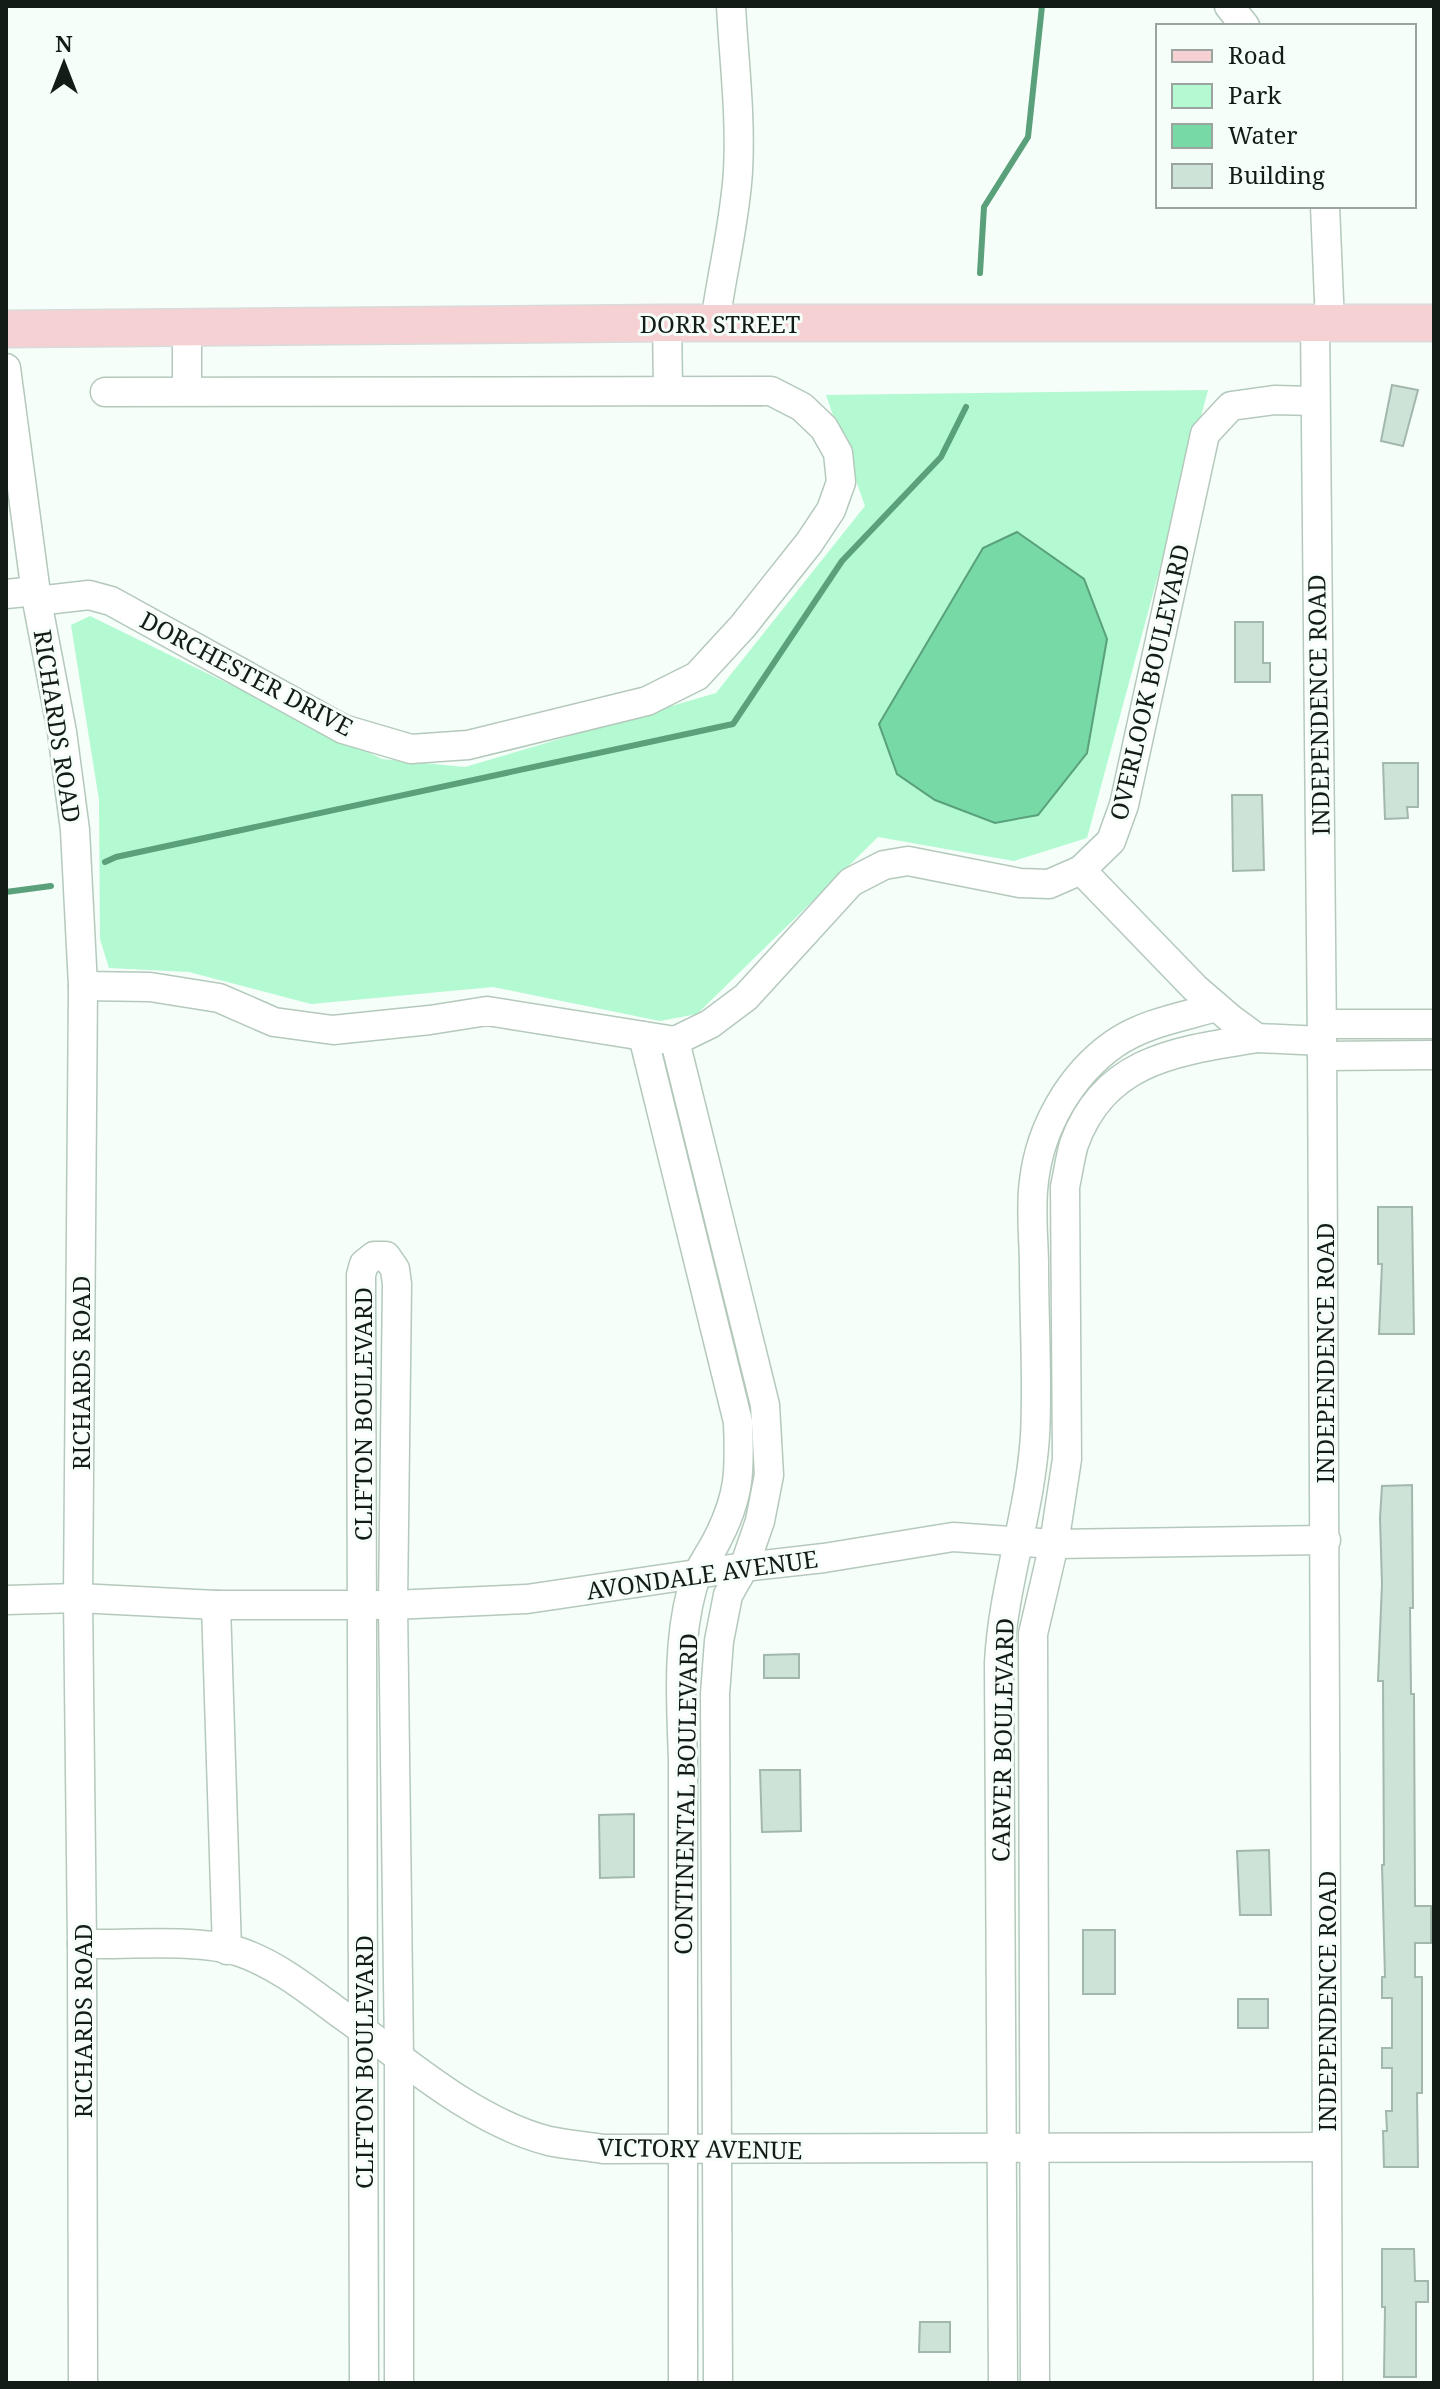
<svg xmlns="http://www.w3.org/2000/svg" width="1440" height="2389" viewBox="0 0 1440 2389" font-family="'Noto Serif',serif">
<rect width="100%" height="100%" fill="#f5fef9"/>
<path fill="#b3f9d2" d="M1208 390 1087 838 1014 861 878 837 697 1014 660 1021 493 987 311 1004 189 972 109 968 100 939 99 800 71 625 90 616 382 759 465 767 716 693 865 506 826 395Z"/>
<path fill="#77d9a6" stroke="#59a07b" stroke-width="2" d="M1017 532 1084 579 1107 639 1087 753 1038 815 995 823 935 800 897 774 879 724 983 548Z"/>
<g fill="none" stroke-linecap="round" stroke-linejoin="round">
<g stroke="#59a07b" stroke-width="6">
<path d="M980 273 984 207 1028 137 1042 6"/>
<path d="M105 862 116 857 733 724 842 561 941 457 966 407"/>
<path d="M6 892 51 886"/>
</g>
</g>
<g fill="#cee3d7" stroke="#a3b8ac" stroke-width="2">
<path d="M1392 385 1418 390 1403 446 1381 441Z"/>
<path d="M1235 622H1263V663H1270V682H1235Z"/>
<path d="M1383 763H1418V807H1407L1408 818 1385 819Z"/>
<path d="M1232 795H1262L1264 870 1233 871Z"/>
<path d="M1378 1207H1412L1414 1334H1379L1382 1264H1378Z"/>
<path d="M1412 1485 1413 1608H1410L1411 1694H1414L1415 1902V1906H1431V1943H1415V1977H1422V2093H1417L1418 2167H1384L1383 2131H1387L1386 2111H1392V2068H1382V2048H1392V1998H1382V1977H1385L1382 1865H1384L1383 1681H1378L1382 1584 1380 1518 1382 1486Z"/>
<path d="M799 1654V1678H764V1655Z"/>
<path d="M760 1770H800L801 1831 762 1832Z"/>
<path d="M634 1814V1877L600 1878 599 1815Z"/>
<path d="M1269 1850 1271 1915H1240L1237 1851Z"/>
<rect x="1083" y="1930" width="32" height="64"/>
<rect x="1238" y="1999" width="30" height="29"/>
<path d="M1382 2249H1414L1415 2281H1428V2302H1416V2377H1384L1385 2307H1382Z"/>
<path d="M920 2322H950V2352H919Z"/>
</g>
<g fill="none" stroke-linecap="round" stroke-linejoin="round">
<defs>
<g id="minor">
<path d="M1229 6 1245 26"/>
<path d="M1325 206 1330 323"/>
<path d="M667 323 668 390"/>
<path d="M715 323C722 272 735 222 738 171 741 116 734 61 731 6"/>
<path d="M1315 323 1322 1041 1328 2383"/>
<path d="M187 328V391"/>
<path d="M6 368 37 601 62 732 75 830 83 986 78 1598 82 1944 83 2383"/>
<path d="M6 594 36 591"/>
<path d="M37 601 89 595 111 601 343 729 411 749 468 745 647 701 697 676 743 626 809 543 831 510 841 482 838 453 824 428 802 407 771 391 105 392"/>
<path d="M1081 870 1195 988 1231 1019 1257 1038 1322 1041"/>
<path d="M83 986 150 987 219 998 274 1022 333 1030 430 1020 487 1011 675 1041 710 1024 746 997 851 882 884 865 908 861 1020 883 1049 884 1081 870 1111 841 1124 805 1205 434 1231 406 1274 400 1314 401"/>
<path d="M1322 1024H1434"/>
<path d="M643 1036 738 1422C740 1471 740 1496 717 1540 709 1556 696 1572 692 1589 677 1644 681 1704 683 1760V2383"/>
<path d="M675 1041 765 1405 769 1475 760 1521 744 1567 728 1595 719 1641 715 1694 718 2383"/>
<path d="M1322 1056 1434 1055"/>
<path d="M6 1600 78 1598 216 1605H393L527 1599 744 1567 824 1558 953 1537 1054 1544 1326 1540"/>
<path d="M216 1605 227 1950"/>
<path d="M82 1944C128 1945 198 1938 240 1952 277 1965 307 1989 338 2012 402 2057 471 2121 549 2141 567 2145 586 2146 603 2149L1326 2147"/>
<path d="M364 2383 361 1275 364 1264 374 1256H386L395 1269 397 1284 393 1605 399 2055V2383"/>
<path d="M1003 2383 999 1663C1003 1586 1030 1513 1035 1436 1038 1380 1034 1322 1034 1266 1034 1239 1030 1209 1034 1181 1040 1128 1070 1075 1114 1044 1144 1023 1182 1017 1216 1007"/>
<path d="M1035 2383 1033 1634 1054 1544 1067 1459 1065 1187C1068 1173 1070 1158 1074 1144 1105 1058 1179 1051 1257 1038"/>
</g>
<path id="major" d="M6 329 667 323H1434"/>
</defs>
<use href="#minor" stroke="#b4c9bc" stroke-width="31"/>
<use href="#major" stroke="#d9dbda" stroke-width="39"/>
<use href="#minor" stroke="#fff" stroke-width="28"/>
<use href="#major" stroke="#f5d1d3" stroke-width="36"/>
</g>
<g text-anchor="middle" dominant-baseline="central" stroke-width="6" stroke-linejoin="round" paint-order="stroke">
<g font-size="24" fill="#141c17" stroke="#f5fef9">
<text x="720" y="323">DORR STREET</text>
<text transform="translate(247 673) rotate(28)">DORCHESTER DRIVE</text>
<text transform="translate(1149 682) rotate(-77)">OVERLOOK BOULEVARD</text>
<text transform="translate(1318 705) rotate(-91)">INDEPENDENCE ROAD</text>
<text transform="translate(58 726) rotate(81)">RICHARDS ROAD</text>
<text transform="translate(1324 1353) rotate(-90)">INDEPENDENCE ROAD</text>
<text transform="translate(80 1373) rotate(-90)">RICHARDS ROAD</text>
<text transform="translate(362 1414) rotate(-90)">CLIFTON BOULEVARD</text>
<text transform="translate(702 1574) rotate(-8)">AVONDALE AVENUE</text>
<text transform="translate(1002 1740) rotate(-89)">CARVER BOULEVARD</text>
<text transform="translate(685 1794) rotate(-89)">CONTINENTAL BOULEVARD</text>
<text transform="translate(1326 2001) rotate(-90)">INDEPENDENCE ROAD</text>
<text transform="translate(82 2021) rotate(-90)">RICHARDS ROAD</text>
<text transform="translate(363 2062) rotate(-90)">CLIFTON BOULEVARD</text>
<text transform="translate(700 2148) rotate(1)">VICTORY AVENUE</text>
</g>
</g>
<rect width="1440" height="2389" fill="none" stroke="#141c17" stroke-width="16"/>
<rect x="1156" y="24" width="260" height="184" fill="#f5fef9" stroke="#9ba49f" stroke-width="2"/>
<rect x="1172" y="50" width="40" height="12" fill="#f5d1d3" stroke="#9ba49f" stroke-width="2"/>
<text x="1228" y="64" font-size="24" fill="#141c17">Road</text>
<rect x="1172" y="84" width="40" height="24" fill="#b3f9d2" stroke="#9ba49f" stroke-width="2"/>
<text x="1228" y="104" font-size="24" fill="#141c17">Park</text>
<rect x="1172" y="124" width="40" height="24" fill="#77d9a6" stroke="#9ba49f" stroke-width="2"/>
<text x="1228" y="144" font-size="24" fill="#141c17">Water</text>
<rect x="1172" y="164" width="40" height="24" fill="#cee3d7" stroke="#9ba49f" stroke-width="2"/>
<text x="1228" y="184" font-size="24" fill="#141c17">Building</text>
<g transform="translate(64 64)" stroke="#f5fef9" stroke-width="6" paint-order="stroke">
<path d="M0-6L14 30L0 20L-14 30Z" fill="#141c17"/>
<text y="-12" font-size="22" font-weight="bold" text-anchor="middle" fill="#141c17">N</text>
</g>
</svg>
